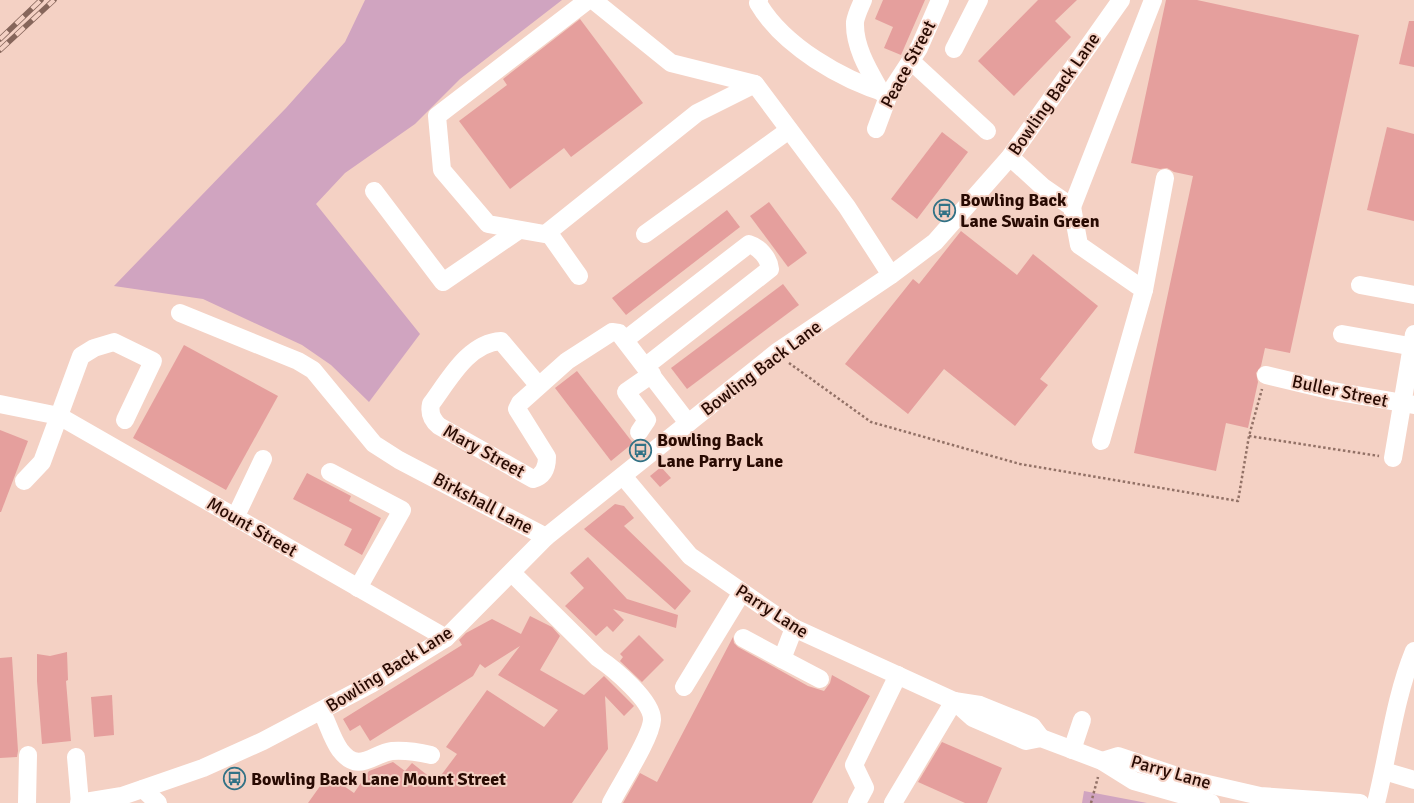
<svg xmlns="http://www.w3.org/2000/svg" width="1414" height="803" viewBox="0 0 1414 803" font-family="Signika,sans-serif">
<rect width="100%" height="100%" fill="#f4d1c4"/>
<g fill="#d0a4c0">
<path d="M365 0H562L460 79 415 124 345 173 316 204 420 334 369 402 331 365 302 345 203 299 114 286 286 108 345 42Z"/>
<path d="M1084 791 1147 803H1082Z"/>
</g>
<g fill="#e59f9d">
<path d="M883 0H925L901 55 884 48 893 27 875 19Z"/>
<path d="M1038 0H1077L1055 21 1071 37 1014 96 978 61Z"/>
<path d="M1166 0H1197L1359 35 1290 353 1265 348 1261 366 1256 373 1258 382 1248 428 1226 423 1216 471 1134 453 1193 176 1174 172 1167 168 1160 169 1131 163Z"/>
<path d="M580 19 643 103 571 157 564 148 510 189 459 121 507 85 503 79Z"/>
<path d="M1409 21H1414V67L1399 64Z"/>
<path d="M1387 127 1414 134V221L1367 210Z"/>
<path d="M942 132 968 152 917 219 891 199Z"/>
<path d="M769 202 807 253 788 267 750 216Z"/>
<path d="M727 210 740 227 626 315 612 298Z"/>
<path d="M961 231 1017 275 1033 254 1098 306 1040 379 1048 385 1015 426 944 369 908 414 845 364 913 279 919 284Z"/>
<path d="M783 284 799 305 687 389 671 368Z"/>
<path d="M184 345 278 396 226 490 133 438Z"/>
<path d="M577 371 633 443 611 461 555 388Z"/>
<path d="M0 430 28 441 1 512H0Z"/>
<path d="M661 467 671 478 660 487 650 476Z"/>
<path d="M307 473 351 496 349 501 381 518 362 555 344 545 352 529 293 499Z"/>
<path d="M615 504 624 506 634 518 624 526 691 591 675 610 584 529Z"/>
<path d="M588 557 627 599 678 615 676 628 613 609 624 620 613 632 607 626 596 636 565 606 584 588 570 573Z"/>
<path d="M530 616 552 627 560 636 540 670 584 695 604 676 634 706 624 716 605 696 608 749 572 803H308L328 775 354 793 369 771 393 762 405 771 412 763 436 782 457 754 446 747 487 690 544 727 558 710 498 675 520 646 485 668 480 664 473 676 370 741 360 725 350 731 343 719 462 645 459 640 466 633 492 619 521 634Z"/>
<path d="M639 635 664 660 642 682 620 661 623 657 620 654Z"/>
<path d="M733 637 734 643 738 647 808 686 824 691 830 683 832 675 870 696 812 803H623L640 773 657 782Z"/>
<path d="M67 652 68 680 66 681 71 741 42 744 37 681V654L50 656Z"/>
<path d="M12 657 18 751 17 757 0 758V658Z"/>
<path d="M112 695 114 735 94 737 91 697Z"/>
<path d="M942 742 1002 768 987 803H965L918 782Z"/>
</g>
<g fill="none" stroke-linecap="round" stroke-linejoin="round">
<g stroke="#927166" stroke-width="2.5" stroke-dasharray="2.5 2.5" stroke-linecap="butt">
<path d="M789 363 871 422 1020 464 1238 501 1249 436 1262 389"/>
<path d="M1249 436 1379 456"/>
<path d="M1091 803 1098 777"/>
</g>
<g stroke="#fff" stroke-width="18">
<path d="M593 0 671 63 755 84 847 207 891 275"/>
<path d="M759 0 758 3C783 46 842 80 889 94"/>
<path d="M863 0C860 7 856 15 855 22 854 47 869 71 881 92"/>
<path d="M954 49 979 0"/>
<path d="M911 61 987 131"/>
<path d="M876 129 889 94 919 48 940 0"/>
<path d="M1010 157 1043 187 1072 207 1079 245 1144 290 1101 441"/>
<path d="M374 191 443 282 519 230"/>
<path d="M1072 207 1153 0"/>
<path d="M645 234 789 130"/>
<path d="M550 235 488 224 442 170 437 116 588 0"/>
<path d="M579 276 548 232 697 113 755 84"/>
<path d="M1360 285 1414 295"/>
<path d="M1144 290 1165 178"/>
<path d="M180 313 298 361 313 370 374 444 399 460 546 537"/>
<path d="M1342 334 1414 347"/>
<path d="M625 340 749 244C759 247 769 258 770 269L646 366"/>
<path d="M1266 375 1333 391 1414 405"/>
<path d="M539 386 501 341C468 343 449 380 431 404 429 413 432 420 439 426L533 479C544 476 547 467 547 457L517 409 520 403 567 361 612 332 619 333 688 423"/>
<path d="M0 404 59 416 446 638"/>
<path d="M639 432 647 420 626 392 652 374"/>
<path d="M1393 458 1414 334"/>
<path d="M330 472 402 510 358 588"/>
<path d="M623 476 690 556 794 628 954 701 980 705 1032 726 1041 738"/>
<path d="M24 481 42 462 81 356 94 348 114 342 153 361 125 420"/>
<path d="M235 518 263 459"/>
<path d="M512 573 598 658C613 668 653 701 652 720 651 738 620 785 611 803"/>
<path d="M743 638 782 659 794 628"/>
<path d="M782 659 820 679"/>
<path d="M684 687 742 592"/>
<path d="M954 701 973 718 1026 741 1041 738 1102 761 1134 781 1211 803"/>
<path d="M322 712C328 724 332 739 340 750 359 775 373 753 392 751 406 750 418 752 431 755"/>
<path d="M1072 750 1082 720"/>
<path d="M76 757 80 803"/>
<path d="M1102 761 1118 756 1186 779 1260 796 1360 803"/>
<path d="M1384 771 1414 780"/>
<path d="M143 789 158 803"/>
<path d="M27 803 28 755"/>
<path d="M79 803 122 796 203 768 263 741 371 684 446 638 546 537 777 352 891 275 935 242 1010 157 1121 0"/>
<path d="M857 803 865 788 854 765 898 675"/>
<path d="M893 803 954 701"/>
<path d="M1376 803C1389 752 1394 700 1414 651"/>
</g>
<defs>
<g id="rail">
<path d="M0 39 41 0"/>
<path d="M0 50 54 0"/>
</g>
</defs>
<use href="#rail" stroke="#86665b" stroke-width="5.5"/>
<use href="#rail" stroke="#f4d1c4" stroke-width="4" stroke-dasharray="11" stroke-linecap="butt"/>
</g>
<defs>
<symbol id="bus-ring" viewBox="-11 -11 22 22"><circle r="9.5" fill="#f4d1c4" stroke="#327286" stroke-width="1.5"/><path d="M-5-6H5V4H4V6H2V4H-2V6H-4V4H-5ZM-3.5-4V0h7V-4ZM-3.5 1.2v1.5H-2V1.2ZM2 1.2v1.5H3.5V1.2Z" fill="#327286"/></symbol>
</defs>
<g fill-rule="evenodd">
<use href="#bus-ring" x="932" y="198" width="25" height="25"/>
<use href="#bus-ring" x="628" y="438" width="25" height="25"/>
<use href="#bus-ring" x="222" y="766" width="25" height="25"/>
</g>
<g text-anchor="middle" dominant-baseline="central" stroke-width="4" stroke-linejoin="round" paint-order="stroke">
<g font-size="18" fill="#280a02" stroke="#f4d1c4">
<text transform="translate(908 64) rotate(-62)">Peace Street</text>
<text transform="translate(1054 94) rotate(-55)">Bowling Back Lane</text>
<text transform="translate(761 368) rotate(-37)">Bowling Back Lane</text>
<text transform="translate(1340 391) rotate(12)">Buller Street</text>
<text transform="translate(484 451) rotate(29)">Mary Street</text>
<text transform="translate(483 503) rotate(28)">Birkshall Lane</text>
<text transform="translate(252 527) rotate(30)">Mount Street</text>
<text transform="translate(772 611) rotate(33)">Parry Lane</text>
<text transform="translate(389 669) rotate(-32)">Bowling Back Lane</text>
<text transform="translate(1171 772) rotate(16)">Parry Lane</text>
</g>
<g font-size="18" font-weight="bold" fill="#280a02" stroke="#f4d1c4" text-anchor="start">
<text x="960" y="200">Bowling Back<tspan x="960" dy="21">Lane Swain Green</tspan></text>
<text x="657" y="440">Bowling Back<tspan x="657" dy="21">Lane Parry Lane</tspan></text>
<text x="251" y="779">Bowling Back Lane Mount Street</text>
</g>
</g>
</svg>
